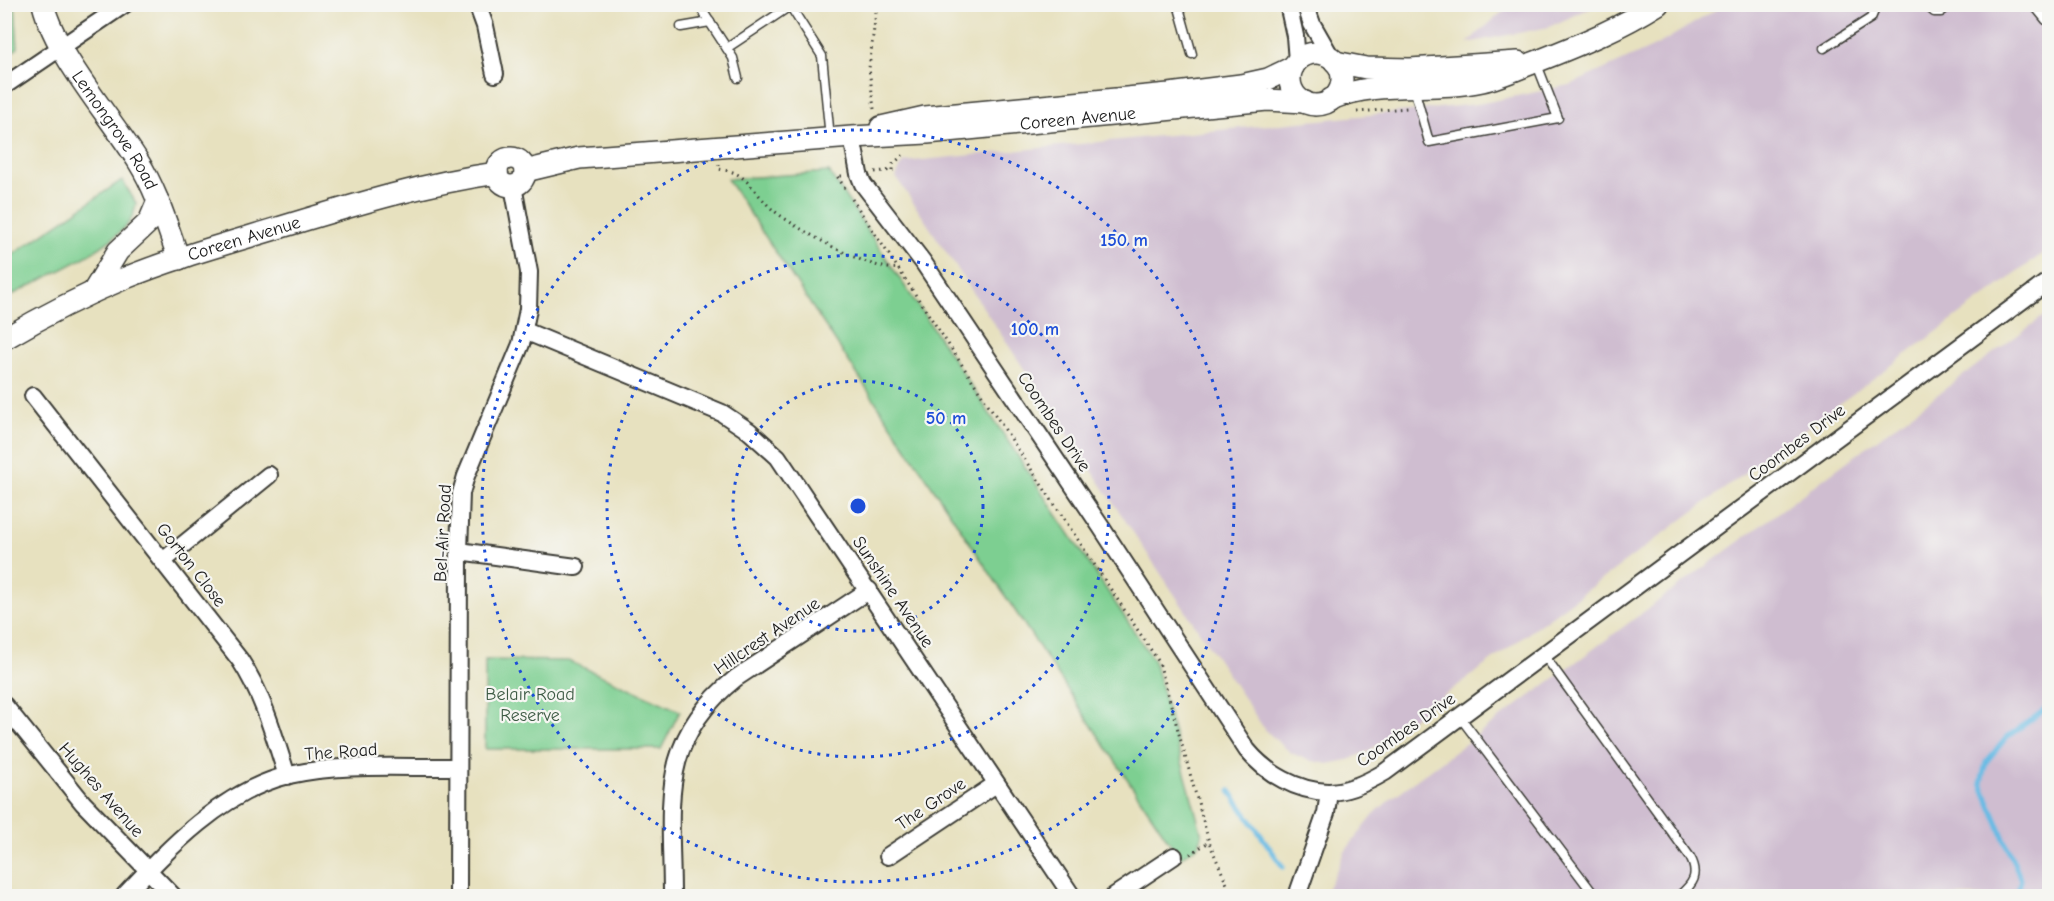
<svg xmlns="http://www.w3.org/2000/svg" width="2054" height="901" viewBox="0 0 2054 901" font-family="'Comic Neue',sans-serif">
<rect width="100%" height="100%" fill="#f6f6f2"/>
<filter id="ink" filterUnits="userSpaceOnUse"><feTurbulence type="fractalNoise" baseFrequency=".0167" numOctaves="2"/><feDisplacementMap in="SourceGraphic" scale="12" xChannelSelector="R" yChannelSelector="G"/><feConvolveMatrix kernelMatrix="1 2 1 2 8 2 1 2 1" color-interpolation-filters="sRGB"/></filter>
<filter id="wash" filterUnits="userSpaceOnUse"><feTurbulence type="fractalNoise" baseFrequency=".008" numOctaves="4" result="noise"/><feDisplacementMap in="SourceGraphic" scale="24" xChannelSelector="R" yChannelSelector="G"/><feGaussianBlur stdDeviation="1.35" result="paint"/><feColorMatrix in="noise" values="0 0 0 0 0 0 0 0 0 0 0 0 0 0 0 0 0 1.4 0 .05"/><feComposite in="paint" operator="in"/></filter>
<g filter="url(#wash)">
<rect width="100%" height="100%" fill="#e7e1bf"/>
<g fill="#cfbdd0">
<path d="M1510 5V4L1597 5 1549 27 1467 43Z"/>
<path d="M1724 5H2049V249L1369 751 1348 760 1328 764 1308 760 1291 753 1265 730 896 177 903 162 1478 104 1570 85 1659 44Z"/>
<path d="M2049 312V896H1324L1346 850 1377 811 1392 798Z"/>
</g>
<g fill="#7dcf91" stroke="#4c7656" stroke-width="1.5">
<path d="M5 4 15 5 18 48 5 57Z"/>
<path d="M829 172 1154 661 1202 835 1199 845 1180 858 727 179Z"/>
<path d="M122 180 136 203C135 211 133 219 127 225 99 256 42 278 5 299V260Z"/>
<path d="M485 660 569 661 680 711 661 749H485Z"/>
</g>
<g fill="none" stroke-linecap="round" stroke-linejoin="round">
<g stroke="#68bbe4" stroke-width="5">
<path d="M1230 791 1283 867"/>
<path d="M2017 896 2021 880 1981 783 1986 762 2007 737 2050 706"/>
</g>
</g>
</g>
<g filter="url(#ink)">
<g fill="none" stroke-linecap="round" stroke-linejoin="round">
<defs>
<g id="service">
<path d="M698 4 733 58 738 78"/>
<path d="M789 4 822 56 830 138"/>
<path d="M1178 4 1192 54"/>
<path d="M1925 4 1934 12H1941L1951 4"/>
<path d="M2033 4 2046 20 2050 19"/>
<path d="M681 27 710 22"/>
<path d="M727 48 790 6"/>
<path d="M1824 48 1871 18 1877 4"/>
<path d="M1414 88 1429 142 1558 118 1536 62"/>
<path d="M1544 655 1690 857C1700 875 1693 884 1679 896"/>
<path d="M1460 717 1595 896"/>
</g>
<g id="minor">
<path d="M477 4 485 26 495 74"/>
<path d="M1288 4 1295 36 1297 61"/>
<path d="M1305 4 1312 24 1332 59"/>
<path d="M4 86 125 4"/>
<path d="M852 137 859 174 863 184 923 262 1101 527 1247 750C1267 774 1297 791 1328 792 1348 792 1368 782 1385 772L2050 280"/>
<path d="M525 331 722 413 749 431 778 457 1072 896"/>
<path d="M33 396 240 660C263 695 274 735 287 776"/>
<path d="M459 551 576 567"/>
<path d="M163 561 269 475"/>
<path d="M4 705 83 803 173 896"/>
<path d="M888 856 996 784"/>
<path d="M124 896C169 848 222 791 289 775 342 763 403 768 458 767"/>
<path d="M458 896 459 551 461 493 466 476 521 344 528 309 529 272 513 186"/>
<path d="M672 896C672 805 656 742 736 678L869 590"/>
<path d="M1114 896 1174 856"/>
<path d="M1297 896 1326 813 1329 792"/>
</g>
<g id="tertiary">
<path id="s1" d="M43 4C56 56 110 116 138 161 157 191 167 226 179 259"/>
<circle cx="1316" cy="79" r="26"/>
<path d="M1335 62 1366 68 1410 69 1518 62"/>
<path d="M1331 99C1379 79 1432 92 1482 81 1501 77 1519 68 1538 61 1579 45 1620 28 1658 4"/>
<path d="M881 127 925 117 1169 94 1241 85 1268 79 1293 67"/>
<circle cx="511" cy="172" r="14"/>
<path id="s2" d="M525 171 579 158 852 137 927 133 1267 100 1305 102"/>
<path d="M93 292 118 251 149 222 158 201"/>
<path id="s3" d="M4 339C43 316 82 296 123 279 176 257 233 242 288 225 357 204 426 183 497 173"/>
</g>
</defs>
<use href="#service" stroke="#3a3a34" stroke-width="11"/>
<use href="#minor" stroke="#3a3a34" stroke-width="20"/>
<use href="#tertiary" stroke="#3a3a34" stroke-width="24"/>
<g stroke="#3a3a34" stroke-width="3" stroke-dasharray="1.5 4.5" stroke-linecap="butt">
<path d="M874 109 869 68 877 4"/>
<path d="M1357 112 1407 108"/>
<path d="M719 164V169C724 170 732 171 737 174 751 182 761 200 773 210 794 227 872 273 898 268"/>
<path d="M875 172 893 170V164L904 154"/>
<path d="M842 176H837L847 191"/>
<path d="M852 199 1159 662 1209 842 1232 896"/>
<path d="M1190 854 1209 842"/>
</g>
<use href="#service" stroke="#fff" stroke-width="8"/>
<use href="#minor" stroke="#fff" stroke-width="16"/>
<use href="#tertiary" stroke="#fff" stroke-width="21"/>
</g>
</g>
<g fill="none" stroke="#1d4ed8" stroke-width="3" stroke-dasharray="3 6">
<circle cx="858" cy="506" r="125"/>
<circle cx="858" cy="506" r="251"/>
<circle cx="858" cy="506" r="376"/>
</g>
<g text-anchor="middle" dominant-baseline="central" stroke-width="4.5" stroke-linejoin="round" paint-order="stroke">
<g font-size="18" fill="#1c1c1c" stroke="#f6f6f2">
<text stroke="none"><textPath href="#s2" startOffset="556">Coreen Avenue</textPath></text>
<text stroke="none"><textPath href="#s1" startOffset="146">Lemongrove Road</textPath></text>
<text stroke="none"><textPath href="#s3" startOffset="261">Coreen Avenue</textPath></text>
<text transform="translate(1054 422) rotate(56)">Coombes Drive</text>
<text transform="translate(1797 443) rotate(-37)">Coombes Drive</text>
<text transform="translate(443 533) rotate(-87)">Bel-Air Road</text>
<text transform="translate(191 565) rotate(52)">Gorton Close</text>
<text transform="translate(893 592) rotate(56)">Sunshine Avenue</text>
<text transform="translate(767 636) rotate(-34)">Hillcrest Avenue</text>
<text transform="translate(1406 730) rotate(-35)">Coombes Drive</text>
<text transform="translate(341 752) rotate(-4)">The Road</text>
<text transform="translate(101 790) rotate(49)">Hughes Avenue</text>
<text transform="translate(931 804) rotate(-34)">The Grove</text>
</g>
<g font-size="18" fill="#3e5b45" stroke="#f6f6f2">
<text x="530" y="694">Belair Road<tspan x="530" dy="21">Reserve</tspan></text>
</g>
</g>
<circle cx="858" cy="506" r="9" fill="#1d4ed8" stroke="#f6f6f2" stroke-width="3"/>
<g font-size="18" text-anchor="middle" font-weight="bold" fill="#1d4ed8" stroke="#f6f6f2" stroke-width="4.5" stroke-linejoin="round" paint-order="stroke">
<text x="1124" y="246">150 m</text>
<text x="1035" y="335">100 m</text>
<text x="946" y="424">50 m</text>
</g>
<rect width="2054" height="901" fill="none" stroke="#f6f6f2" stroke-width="24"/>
</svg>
